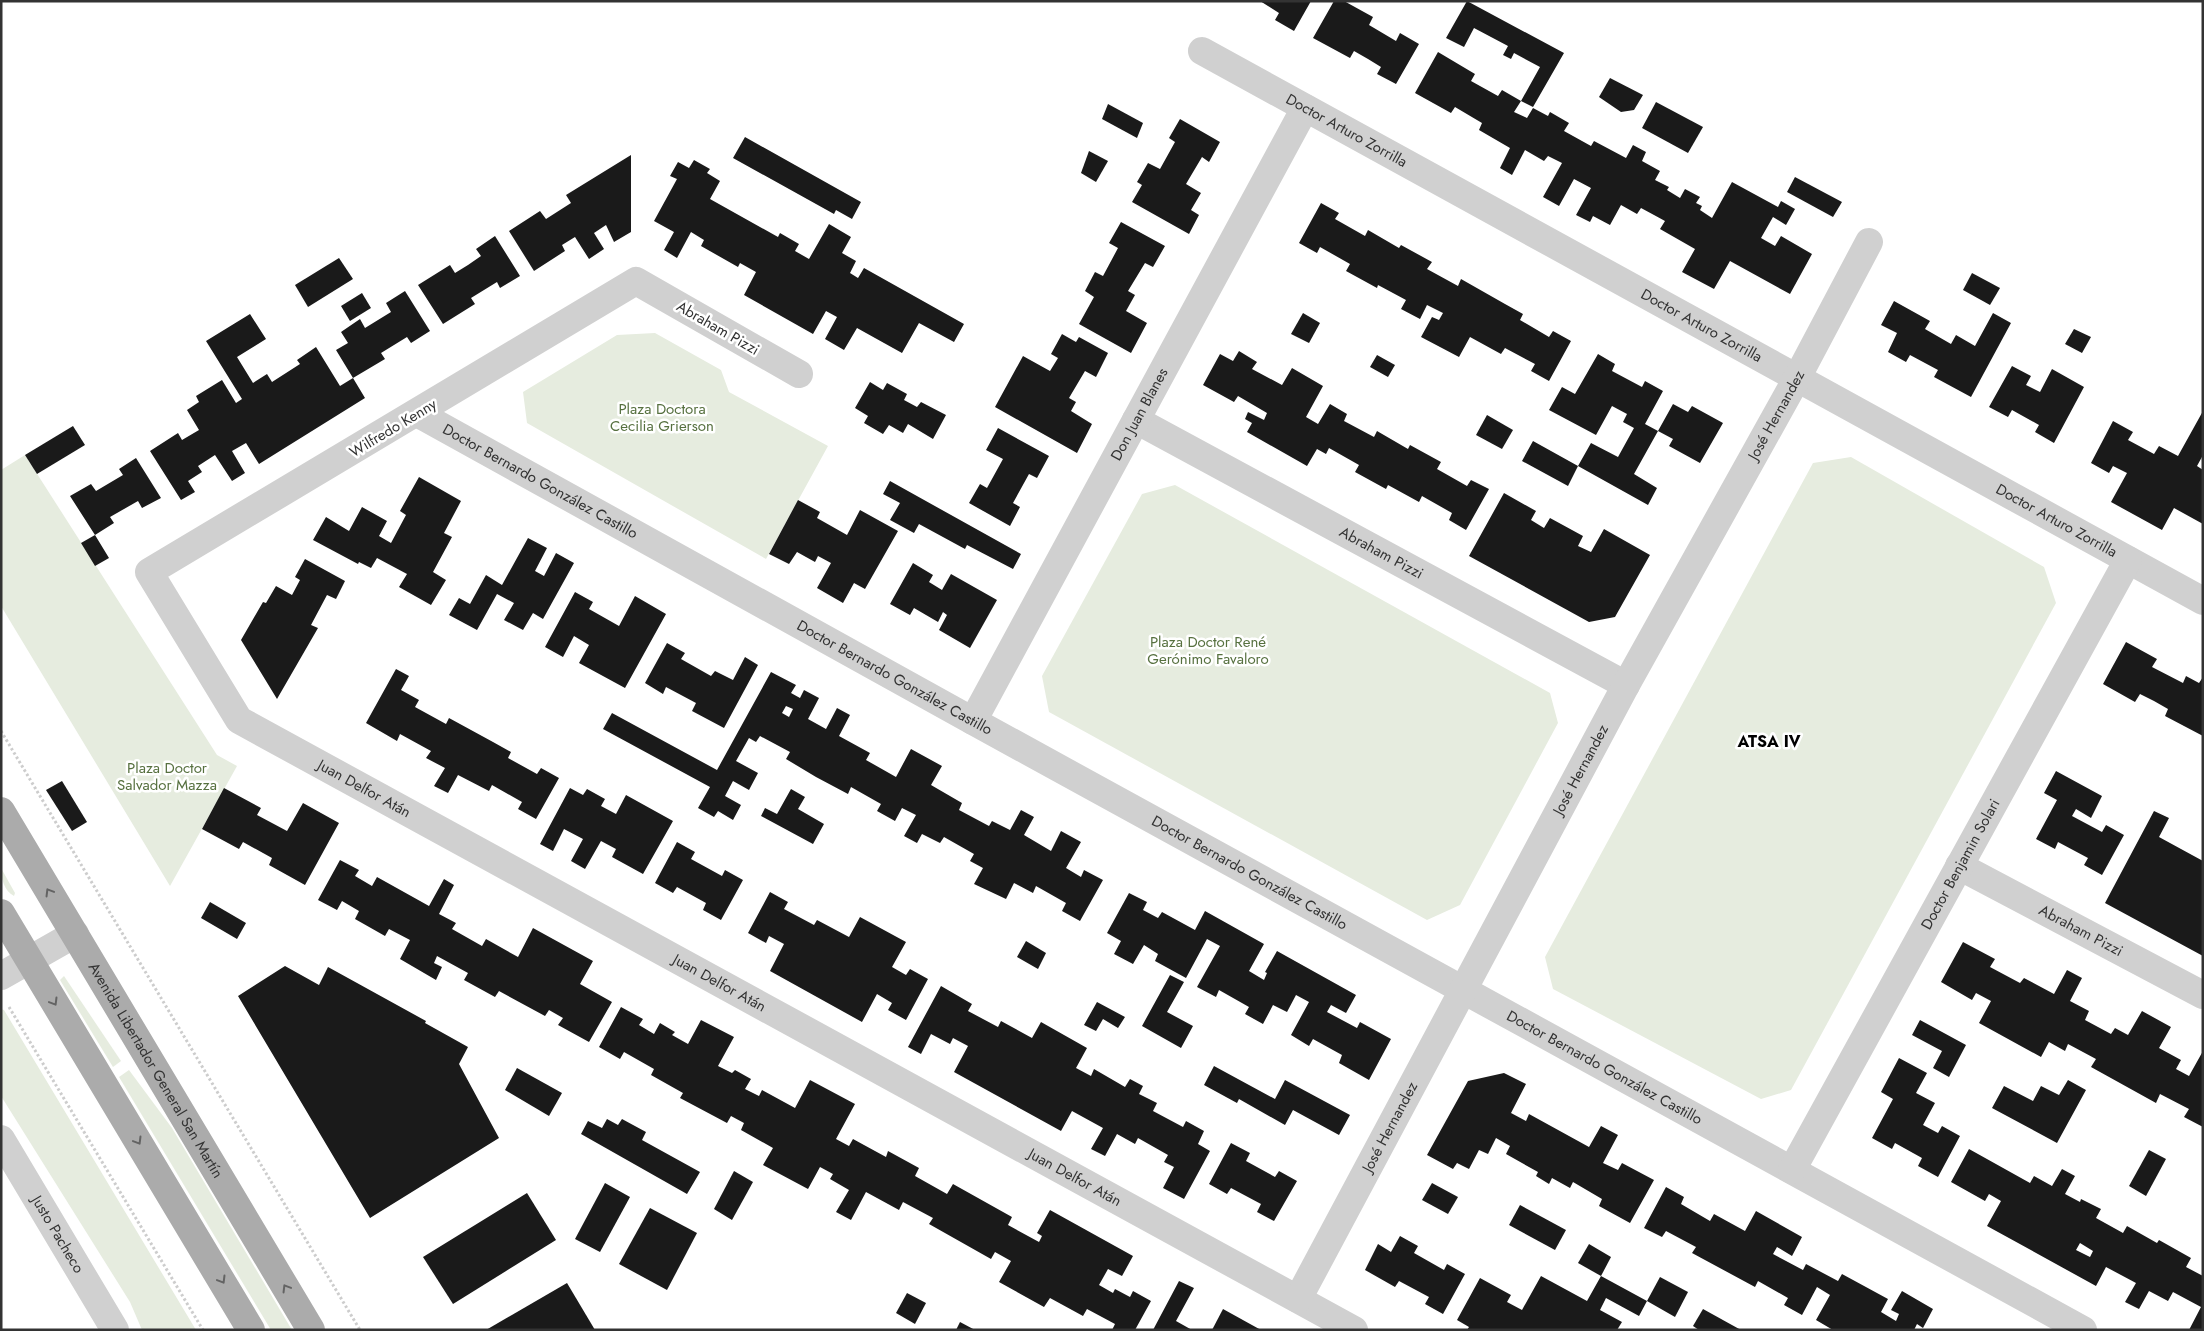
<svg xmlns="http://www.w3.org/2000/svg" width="2204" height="1331" viewBox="0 0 2204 1331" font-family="Jost,sans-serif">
<rect width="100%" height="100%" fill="#fff"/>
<g fill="#e6ecdf">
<path d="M655 333 721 370 729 392 828 446 766 559 527 423 523 392 617 335Z"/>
<path d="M25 455 217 755 237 766 170 886 1 606V470Z"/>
<path d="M1851 457 2044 567 2056 603 1791 1090 1761 1099 1553 989 1545 957 1813 463Z"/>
<path d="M1175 485 1550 693 1558 723 1460 905 1427 920 1049 712 1042 676 1142 494Z"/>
<path d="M1 868 15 893 14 896C4 891 1 878 1 868Z"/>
<path d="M64 976 121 1061 113 1067 60 980Z"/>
<path d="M1 1009 4 1010 196 1330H142L130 1302 1 1096Z"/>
<path d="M129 1070 172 1128 292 1330H271L119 1077Z"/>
</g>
<g fill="#1a1a1a" fill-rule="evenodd">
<path d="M1260 1H1311L1294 31 1275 20 1279 13Z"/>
<path d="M1334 1H1344L1373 17 1369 25 1396 41 1400 33 1419 44 1396 84 1377 74 1381 67 1368 59 1354 51 1350 58 1313 38Z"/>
<path d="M1467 1 1564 53 1533 107 1521 101 1540 67 1514 53 1511 59 1503 55 1508 46 1474 28 1464 47 1446 38Z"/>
<path d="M1438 52 1475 74 1471 81 1498 96 1502 90 1521 101 1514 112 1527 118 1533 108 1548 116 1550 112 1569 123 1564 131 1591 146 1594 141 1626 158 1633 145 1646 152 1642 161 1660 171 1655 180 1669 187 1667 190 1680 198 1685 189 1700 197 1696 203 1702 206 1700 210 1712 218 1732 182 1778 207 1781 201 1795 209 1786 225 1773 217 1761 238 1775 246 1781 236 1812 254 1790 294 1730 261 1714 289 1682 272 1695 249 1660 229 1665 221 1654 215 1641 208 1637 214 1621 205 1610 225 1593 216 1590 222 1576 215 1591 188 1574 179 1559 206 1543 197 1562 163 1548 156 1544 161 1525 150 1512 175 1500 168 1510 148 1479 130 1482 123 1455 107 1451 113 1415 93Z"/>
<path d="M1610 78 1643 95 1634 110 1621 112 1599 97Z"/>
<path d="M1656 102 1703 127 1688 153 1642 128Z"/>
<path d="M1108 104 1143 123 1137 138 1102 119Z"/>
<path d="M1180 119 1220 142 1209 162 1202 157 1186 184 1201 193 1191 210 1199 215 1189 234 1132 202 1142 185 1137 182 1148 163 1160 169 1175 142 1169 138Z"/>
<path d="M745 137 861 202 852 219 836 210 834 214 733 158Z"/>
<path d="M1089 151 1108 161 1096 182 1081 173Z"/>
<path d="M631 155V232L614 242 606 225 594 233 604 249 589 259 575 237 562 245 565 251 534 271 509 231 540 211 546 219 571 203 566 195Z"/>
<path d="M694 160 710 169 707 173 720 181 710 199 778 237 780 233 799 244 795 251 809 259 829 224 851 237 842 253 856 261 850 273 858 278 864 268 964 324 954 342 919 323 902 353 857 328 844 350 825 339 837 317 826 311 813 334 744 295 756 272 740 263 738 267 701 246 704 240 691 232 677 258 664 250 674 232 654 221 677 179 670 176 678 162 689 168Z"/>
<path d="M1795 177 1842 202 1833 217 1787 192Z"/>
<path d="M1321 203 1339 213 1335 219 1365 236 1368 230 1399 248 1401 245 1432 262 1427 269 1458 286 1461 279 1505 304 1523 314 1520 320 1549 337 1553 331 1571 341 1549 381 1531 371 1535 364 1505 348 1501 354 1470 337 1459 357 1421 337 1432 317 1439 320 1443 313 1427 305 1420 319 1401 309 1406 300 1378 285 1377 288 1346 271 1350 264 1320 247 1317 253 1299 243Z"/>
<path d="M1121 222 1165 246 1153 267 1145 263 1128 291 1135 295 1126 311 1147 323 1131 353 1079 324 1094 297 1085 291 1095 272 1103 276 1118 248 1109 243Z"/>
<path d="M495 236 520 276 500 288 497 282 471 298 475 304 443 324 418 285 450 265 455 273 468 265 481 256 476 249Z"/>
<path d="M339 258 353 279 308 307 295 285Z"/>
<path d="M1972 273 2000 288 1990 305 1963 290Z"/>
<path d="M405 291 430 331 411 343 407 337 381 353 385 359 353 378 336 350 348 343 341 332 360 319 365 328 391 312 386 303Z"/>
<path d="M362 293 371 308 350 321 341 306Z"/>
<path d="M1894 301 1930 321 1925 329 1951 344 1956 335 1975 346 1993 313 2011 323 1971 397 1934 377 1938 370 1910 355 1906 362 1888 352 1897 333 1881 325Z"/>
<path d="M1303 313 1320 323 1309 343 1291 334Z"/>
<path d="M250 314 266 339 237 357 253 383 267 374 272 382 300 364 297 360 316 347 340 386 353 378 365 398 259 464 246 443 232 451 245 473 232 481 215 455 198 466 202 472 188 481 195 492 181 500 150 451 178 433 182 440 199 430 187 410 199 402 196 396 222 380 236 403 242 399 206 341Z"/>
<path d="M2074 329 2091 337 2082 353 2065 344Z"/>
<path d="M1062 334 1076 342 1079 337 1108 353 1096 377 1085 371 1069 398 1076 402 1071 411 1092 424 1077 453 995 407 1023 356 1050 371 1058 358 1051 354Z"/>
<path d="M1239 351 1257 362 1252 369 1282 385 1292 368 1323 386 1306 417 1318 424 1330 404 1347 414 1344 421 1374 437 1377 431 1408 449 1410 445 1441 462 1437 469 1467 486 1471 480 1489 489 1466 530 1449 520 1452 513 1422 496 1419 502 1388 485 1386 489 1355 472 1359 465 1329 448 1326 454 1317 449 1307 466 1247 432 1252 423 1245 419 1248 412 1264 420 1267 413 1238 396 1234 402 1203 385 1220 354 1233 361Z"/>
<path d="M1598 354 1615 364 1612 371 1642 387 1645 381 1663 391 1645 424 1658 431 1634 474 1657 488 1648 505 1578 466 1568 486 1522 461 1533 441 1578 466 1591 443 1618 457 1634 428 1623 422 1627 414 1612 406 1596 435 1549 410 1562 387 1575 394Z"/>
<path d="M1377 355 1395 365 1388 377 1370 367Z"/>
<path d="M2012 366 2031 376 2026 385 2040 392 2052 369 2084 387 2054 443 2035 432 2039 425 2012 410 2008 417 1989 407Z"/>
<path d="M870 382 883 390 887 383 907 394 904 400 917 407 921 402 946 415 933 439 908 424 903 433 889 425 883 434 864 423 868 416 855 408Z"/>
<path d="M1673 404 1688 412 1692 406 1723 423 1700 463 1669 446 1673 439 1658 431Z"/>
<path d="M2203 411V455L2197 466 2203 470V524L2174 508 2162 530 2111 502 2127 473 2113 466 2109 473 2091 463 2113 421 2133 432 2128 440 2154 454 2159 446 2178 456Z"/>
<path d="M1487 415 1513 430 1502 449 1476 435Z"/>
<path d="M73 426 85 445 37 474 25 455Z"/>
<path d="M998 428 1049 456 1037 478 1029 474 1013 503 1020 507 1010 526 969 503 980 484 987 488 1003 459 986 450Z"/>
<path d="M136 458 161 498 142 508 138 501 110 517 114 523 95 535 109 558 95 566 81 543 95 535 70 496 91 484 96 491 123 475 119 469Z"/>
<path d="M419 477 461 501 444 533 452 537 433 572 446 580 431 605 399 587 407 574 377 558 371 568 359 562 358 564 313 540 326 517 349 531 362 507 387 521 379 536 391 543 406 515 400 511Z"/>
<path d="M890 481 1021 554 1013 569 967 545 965 549 919 524 914 533 890 520 900 503 883 494Z"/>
<path d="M1504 493 1536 511 1531 520 1544 528 1550 518 1583 536 1578 546 1591 552 1604 529 1650 555 1615 617 1589 622 1469 556Z"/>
<path d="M798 500 820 512 817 518 847 535 860 510 898 531 865 589 854 583 843 603 817 588 831 563 818 556 815 562 797 552 789 564 769 554Z"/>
<path d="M528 538 547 548 535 571 544 576 556 553 574 563 543 619 533 613 523 630 504 620 514 603 497 594 477 630 449 615 459 598 470 604 486 575 502 585Z"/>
<path d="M305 559 345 581 336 599 327 595 311 625 318 628 277 699 241 640 263 602 266 603 276 586 292 595 300 580 295 577Z"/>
<path d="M913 563 933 575 929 582 942 590 951 574 997 600 970 648 939 630 947 615 943 612 938 622 914 608 910 615 890 604Z"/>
<path d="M575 592 593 602 589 609 619 626 635 596 666 614 625 688 579 663 589 645 574 636 563 657 545 647Z"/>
<path d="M2126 642 2157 659 2152 667 2183 683 2186 676 2199 683 2203 677V736L2165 716 2168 709 2154 701 2140 694 2135 702 2103 684Z"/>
<path d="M667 643 685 653 681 659 711 676 715 671 733 680 745 657 758 665 724 728 692 711 696 703 666 687 663 694 645 683Z"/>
<path d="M396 669 409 676 401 690 419 700 415 707 446 724 449 718 493 742 511 752 508 758 537 774 541 768 559 778 536 819 518 809 522 802 492 785 489 791 458 775 448 793 434 786 445 768 426 758 431 751 400 734 397 741 366 723Z"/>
<path d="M771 672 796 685 791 693 800 698 804 690 819 698 808 719 826 729 837 708 850 715 839 736 870 753 866 760 896 777 911 749 942 766 931 785 962 803 959 810 989 826 992 821 1010 830 1021 810 1034 817 1024 835 1051 851 1061 831 1081 842 1066 868 1081 877 1084 870 1103 880 1080 921 1062 911 1066 903 1036 886 1033 893 1014 883 1006 899 974 884 983 868 970 861 974 854 944 837 940 843 922 834 917 843 904 836 916 815 902 808 895 821 877 811 881 804 851 787 848 794 816 777 786 759 790 752 760 736 756 742 749 738 736 761 758 773 749 790 733 781 725 796 741 805 733 820 718 811 714 817 698 808 710 787 603 729 612 713 717 770ZM786 706 793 709 789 717 782 713Z"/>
<path d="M2056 771 2102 796 2091 818 2076 809 2072 816 2102 832 2106 825 2124 835 2102 875 2084 865 2088 858 2058 842 2055 849 2036 839 2057 800 2044 793Z"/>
<path d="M62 781 87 822 72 831 46 790Z"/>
<path d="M224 788 261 808 257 815 287 831 303 803 339 823 305 885 269 865 272 858 243 842 239 849 202 829Z"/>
<path d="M570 788 583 795 587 789 605 799 601 806 616 814 626 795 673 821 643 874 612 857 616 849 601 841 585 869 571 861 583 839 564 829 553 851 540 844Z"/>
<path d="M791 789 805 797 798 809 824 824 813 844 761 816 765 808 777 814Z"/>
<path d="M2154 811 2169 818 2159 837 2203 861V956L2105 903Z"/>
<path d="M677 842 695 852 691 859 722 876 725 870 743 880 721 920 703 910 706 903 677 887 673 893 655 883Z"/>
<path d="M340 860 359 870 355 876 372 886 377 877 429 906 444 879 454 885 439 914 456 923 452 929 482 946 486 939 518 957 533 928 593 961 580 984 612 1002 589 1042 558 1025 563 1018 549 1010 545 1016 499 991 495 997 464 980 468 973 437 956 434 963 442 967 436 980 400 959 410 940 389 929 385 936 355 919 359 911 342 901 337 910 318 900Z"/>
<path d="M770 892 788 902 784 909 814 925 817 920 849 937 860 917 906 942 892 967 906 975 910 969 928 979 906 1020 888 1010 892 1003 877 994 862 1022 770 971 784 944 769 936 766 943 748 933Z"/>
<path d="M1129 893 1147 902 1143 910 1158 918 1162 912 1195 930 1205 911 1264 944 1249 971 1264 980 1267 973 1265 972 1277 951 1356 995 1346 1013 1331 1005 1327 1012 1357 1028 1360 1022 1391 1039 1369 1080 1339 1063 1342 1055 1313 1039 1309 1046 1291 1035 1309 1002 1296 995 1287 1012 1273 1005 1263 1024 1245 1014 1249 1007 1219 990 1216 997 1197 987 1220 946 1207 939 1186 978 1155 961 1158 954 1144 945 1133 964 1114 954 1121 941 1107 933Z"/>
<path d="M210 902 246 923 237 939 201 918Z"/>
<path d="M1026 941 1046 953 1038 969 1017 957Z"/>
<path d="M1963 942 1995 959 1990 967 2020 983 2024 978 2054 994 2067 970 2082 978 2070 1001 2089 1011 2085 1020 2111 1034 2115 1028 2128 1035 2142 1011 2171 1027 2159 1048 2181 1060 2176 1069 2189 1076 2203 1051V1127L2184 1117 2189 1109 2160 1094 2156 1103 2091 1067 2096 1059 2068 1044 2065 1051 2049 1042 2041 1057 1979 1023 1991 1001 1976 993 1972 1000 1941 982Z"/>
<path d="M285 966 319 985 328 967 426 1021 425 1023 468 1047 459 1064 499 1138 370 1218 238 996Z"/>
<path d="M1170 975 1184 982 1167 1012 1193 1026 1181 1048 1142 1026Z"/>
<path d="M941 986 972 1004 968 1011 998 1027 1001 1021 1032 1038 1041 1022 1087 1048 1076 1068 1091 1076 1094 1069 1125 1087 1130 1079 1143 1086 1139 1094 1157 1103 1153 1111 1183 1127 1186 1121 1204 1131 1198 1144 1210 1151 1184 1199 1163 1188 1174 1167 1164 1162 1168 1155 1138 1138 1135 1144 1117 1134 1105 1156 1091 1149 1103 1128 1072 1111 1061 1131 954 1072 968 1046 953 1038 950 1044 931 1034 921 1054 908 1047Z"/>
<path d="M1097 1002 1125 1017 1118 1028 1103 1019 1096 1031 1084 1025Z"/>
<path d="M621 1007 643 1019 639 1025 654 1034 660 1023 675 1032 672 1035 688 1044 701 1020 734 1037 718 1066 732 1073 735 1070 751 1079 745 1089 759 1096 762 1090 795 1108 810 1080 855 1104 836 1139 849 1146 853 1139 886 1157 888 1151 919 1168 915 1176 947 1194 953 1184 1012 1217 1008 1225 1039 1242 1042 1236 1037 1233 1050 1210 1133 1256 1122 1276 1108 1269 1099 1285 1113 1293 1115 1289 1130 1297 1133 1291 1151 1301 1135 1330H1112L1115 1324 1087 1309 1083 1316 1050 1298 1044 1307 999 1282 1011 1261 995 1252 991 1259 929 1224 933 1218 903 1202 899 1210 866 1192 851 1220 836 1212 849 1190 830 1179 833 1174 820 1167 808 1189 763 1165 773 1148 741 1130 744 1123 731 1116 727 1123 680 1098 683 1093 651 1075 654 1069 624 1052 620 1059 599 1047Z"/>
<path d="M1920 1020 1966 1045 1949 1077 1933 1068 1942 1051 1912 1035Z"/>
<path d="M1899 1058 1927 1073 1916 1093 1935 1103 1923 1125 1938 1133 1942 1126 1960 1136 1938 1177 1918 1166 1922 1158 1895 1143 1892 1149 1872 1138 1893 1099 1881 1092Z"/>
<path d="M1214 1066 1275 1099 1285 1080 1350 1115 1339 1135 1293 1110 1285 1125 1239 1099 1237 1103 1204 1085Z"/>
<path d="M517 1068 562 1093 549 1116 505 1090Z"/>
<path d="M1504 1073 1526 1084 1511 1113 1526 1121 1529 1114 1589 1147 1601 1126 1618 1135 1603 1163 1618 1170 1622 1163 1654 1180 1630 1223 1599 1206 1602 1199 1573 1182 1570 1188 1552 1178 1549 1184 1536 1176 1538 1172 1506 1154 1510 1146 1496 1138 1488 1154 1479 1150 1469 1169 1457 1163 1453 1169 1427 1155 1468 1081Z"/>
<path d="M2068 1080 2086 1090 2057 1143 1992 1108 2004 1086 2033 1101 2041 1086 2059 1095Z"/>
<path d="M607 1119 618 1125 622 1119 646 1132 642 1140 700 1172 687 1194 581 1134 588 1121 602 1128Z"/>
<path d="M1231 1143 1250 1153 1246 1161 1275 1177 1279 1171 1297 1181 1274 1221 1257 1212 1261 1204 1231 1188 1227 1194 1209 1184Z"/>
<path d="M1969 1149 2030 1183 2034 1176 2052 1186 2062 1169 2075 1176 2065 1194 2080 1202 2081 1199 2101 1209 2096 1218 2123 1233 2127 1226 2157 1243 2159 1240 2191 1258 2186 1267 2203 1276V1330H2189L2201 1307 2173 1292 2168 1301 2149 1291 2139 1309 2125 1302 2136 1283 2106 1267 2096 1286 1987 1226 2001 1201 1989 1194 1985 1201 1951 1182ZM2080 1243 2093 1251 2090 1257 2076 1250Z"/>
<path d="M2149 1150 2166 1159 2146 1196 2129 1186Z"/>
<path d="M734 1171 753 1182 732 1220 714 1209Z"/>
<path d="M605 1183 630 1197 600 1252 575 1239Z"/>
<path d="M1432 1183 1458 1197 1448 1214 1422 1200Z"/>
<path d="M1666 1187 1684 1197 1681 1204 1710 1221 1714 1214 1745 1231 1756 1211 1802 1237 1792 1256 1777 1247 1773 1254 1803 1270 1806 1264 1838 1281 1842 1274 1888 1299 1881 1312 1896 1321 1899 1314 1891 1310 1902 1291 1933 1309 1923 1328 1917 1324 1914 1330H1833L1816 1320 1830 1295 1817 1287 1802 1315 1784 1305 1788 1298 1758 1281 1755 1287 1692 1253 1696 1247 1666 1231 1662 1237 1644 1228Z"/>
<path d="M527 1193 556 1240 453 1304 423 1257Z"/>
<path d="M1520 1205 1566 1230 1555 1250 1509 1225Z"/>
<path d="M650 1208 697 1233 667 1290 619 1264Z"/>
<path d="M1400 1236 1418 1246 1414 1253 1444 1270 1447 1264 1465 1274 1443 1314 1425 1304 1429 1297 1399 1281 1395 1287 1365 1270 1378 1244 1391 1252Z"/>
<path d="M1589 1244 1611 1257 1601 1276 1578 1263Z"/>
<path d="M1541 1276 1587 1301 1601 1276 1647 1301 1639 1316 1606 1298 1600 1310 1622 1322 1617 1330H1467L1469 1327 1457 1320 1480 1278 1511 1295 1507 1302 1522 1310Z"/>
<path d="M1660 1277 1688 1292 1675 1317 1647 1301Z"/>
<path d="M1179 1281 1194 1288 1176 1321 1192 1330H1153Z"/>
<path d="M567 1283 595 1330H486Z"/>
<path d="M907 1293 926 1303 915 1324 896 1313Z"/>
<path d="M1223 1309 1261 1330H1212Z"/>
<path d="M1703 1309 1741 1330H1699L1693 1326Z"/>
<path d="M960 1322 975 1330H956Z"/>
</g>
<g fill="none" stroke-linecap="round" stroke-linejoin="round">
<g stroke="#cdcdcd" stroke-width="3" stroke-dasharray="2.5 2.5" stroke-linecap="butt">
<path d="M1 731 360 1330"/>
<path d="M9 1007 203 1330"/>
</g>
<g stroke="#d0d0d0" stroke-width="28">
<path id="s1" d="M1202 51 2203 601"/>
<path id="s2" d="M799 374 636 281 149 572 239 720 1354 1330"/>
<path id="s3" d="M417 413 973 721 2083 1330"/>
<path id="s4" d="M1136 420 1626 685"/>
<path id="s5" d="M973 721 1305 108"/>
<path id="s6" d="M1959 866 2203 995"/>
<path d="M1 976 75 934"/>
<path id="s7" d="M1 1139 115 1330"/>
<path id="s8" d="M1792 1170 2128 560"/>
<path id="s9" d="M1298 1299 1626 685 1797 378 1869 242"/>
</g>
<g stroke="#ababab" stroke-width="28">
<path id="s10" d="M1 811 311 1330"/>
<path d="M1 913 251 1330"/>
</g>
</g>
<defs><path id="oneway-chevron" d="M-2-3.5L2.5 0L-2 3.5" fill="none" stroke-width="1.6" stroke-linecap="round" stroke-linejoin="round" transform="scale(1.25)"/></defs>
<g stroke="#636363">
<use href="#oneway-chevron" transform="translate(49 892) rotate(-121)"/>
<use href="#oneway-chevron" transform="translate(54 1002) rotate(59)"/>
<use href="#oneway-chevron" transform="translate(138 1141) rotate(59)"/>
<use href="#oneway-chevron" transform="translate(222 1280) rotate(59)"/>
<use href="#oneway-chevron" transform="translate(286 1288) rotate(-121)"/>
</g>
<g text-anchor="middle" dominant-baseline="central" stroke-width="5" stroke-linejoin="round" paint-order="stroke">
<g font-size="15" fill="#333" stroke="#fff">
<text stroke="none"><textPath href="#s1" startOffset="165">Doctor Arturo Zorrilla</textPath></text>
<text stroke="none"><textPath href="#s1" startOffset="570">Doctor Arturo Zorrilla</textPath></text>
<text transform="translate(718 328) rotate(30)">Abraham Pizzi</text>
<text stroke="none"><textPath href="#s5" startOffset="349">Don Juan Blanes</textPath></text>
<text stroke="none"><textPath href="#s9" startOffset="1005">José Hernandez</textPath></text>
<text transform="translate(393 428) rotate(-31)">Wilfredo Kenny</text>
<text stroke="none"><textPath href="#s3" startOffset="141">Doctor Bernardo González Castillo</textPath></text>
<text stroke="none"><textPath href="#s1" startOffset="975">Doctor Arturo Zorrilla</textPath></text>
<text stroke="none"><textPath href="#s4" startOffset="279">Abraham Pizzi</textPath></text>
<text stroke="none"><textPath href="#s3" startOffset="546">Doctor Bernardo González Castillo</textPath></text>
<text stroke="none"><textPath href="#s9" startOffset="600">José Hernandez</textPath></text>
<text stroke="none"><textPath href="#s2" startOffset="1071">Juan Delfor Atán</textPath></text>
<text stroke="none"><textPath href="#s8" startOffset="349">Doctor Benjamin Solari</textPath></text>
<text stroke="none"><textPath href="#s3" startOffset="951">Doctor Bernardo González Castillo</textPath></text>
<text stroke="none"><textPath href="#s6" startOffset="138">Abraham Pizzi</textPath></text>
<text stroke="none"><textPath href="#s2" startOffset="1476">Juan Delfor Atán</textPath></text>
<text stroke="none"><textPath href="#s3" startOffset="1356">Doctor Bernardo González Castillo</textPath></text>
<text stroke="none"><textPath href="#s10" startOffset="302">Avenida Libertador General San Martín</textPath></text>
<text stroke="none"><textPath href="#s9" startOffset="195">José Hernandez</textPath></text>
<text stroke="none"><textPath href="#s2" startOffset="1881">Juan Delfor Atán</textPath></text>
<text stroke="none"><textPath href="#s7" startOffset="111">Justo Pacheco</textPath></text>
</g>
<g font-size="15" fill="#56703f" stroke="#fff">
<text x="662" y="409">Plaza Doctora<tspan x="662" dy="17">Cecilia Grierson</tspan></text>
<text x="1208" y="642">Plaza Doctor René<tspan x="1208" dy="17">Gerónimo Favaloro</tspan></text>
<text x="167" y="768">Plaza Doctor<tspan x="167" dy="17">Salvador Mazza</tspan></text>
</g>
<g font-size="16" font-weight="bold" fill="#000" stroke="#fff">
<text x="1769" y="741">ATSA IV</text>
</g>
</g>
<rect width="2204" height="1331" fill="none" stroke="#333333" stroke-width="5"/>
</svg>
